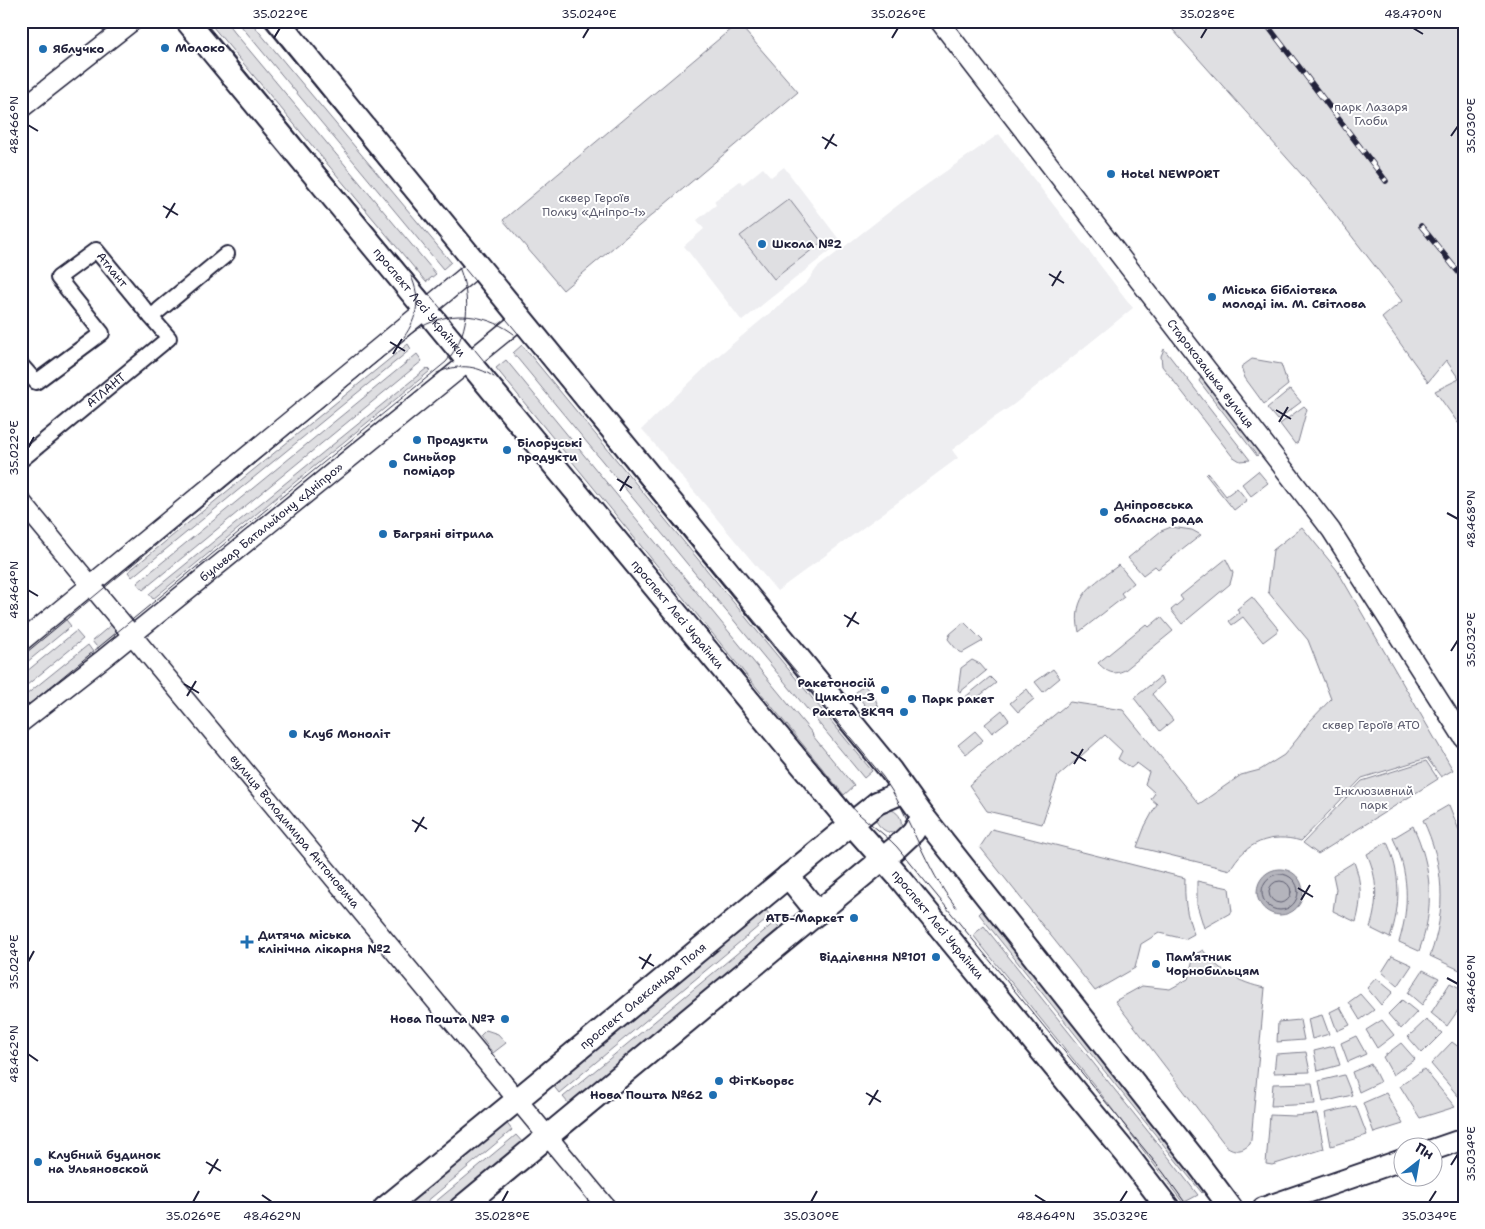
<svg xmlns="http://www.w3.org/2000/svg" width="1485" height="1229" viewBox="0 0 1485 1229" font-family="'Shantell Sans',sans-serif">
<rect width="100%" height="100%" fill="#fff"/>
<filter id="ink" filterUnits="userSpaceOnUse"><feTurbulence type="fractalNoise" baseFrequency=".02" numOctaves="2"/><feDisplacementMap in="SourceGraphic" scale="10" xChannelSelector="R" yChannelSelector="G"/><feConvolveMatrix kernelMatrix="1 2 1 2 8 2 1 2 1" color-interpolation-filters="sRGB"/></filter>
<g filter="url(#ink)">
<g fill="#eeeef1">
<path d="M999 134 1133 308 1013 405 992 419 952 450 958 458 777 591 642 429 712 361 807 282 817 268 902 202Z"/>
<path d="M784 167 841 242 742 321 684 246 704 229 697 220 716 205 714 201 740 181 743 184 763 168 771 177Z"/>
</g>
<g fill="#dfdfe2" stroke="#80808e">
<path d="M220 21H225L436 274 426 282 213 27Z"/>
<path d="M237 21H250L451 262 443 269Z"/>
<path d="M1165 21H1464V428L1458 423 1435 391 1459 379 1446 360 1428 382 1382 318 1402 301 1319 194Z"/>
<path d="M738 23 798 92 563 290 503 220Z"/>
<path d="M789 199 822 242 774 279 740 236Z"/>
<path d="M408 344 411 349 132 577 128 572Z"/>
<path d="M522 345 872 771 864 778 513 353Z"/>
<path d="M1164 349 1250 460 1240 461 1232 456 1162 366 1161 356Z"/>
<path d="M417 354 422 361 143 590 137 583Z"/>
<path d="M1252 359 1281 364 1288 385 1264 404 1245 378 1241 367Z"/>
<path d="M506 360 812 733 813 736 854 786 844 795 496 368Z"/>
<path d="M427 368 430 371 153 599 149 594Z"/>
<path d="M1203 374 1262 450 1257 456 1199 381Z"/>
<path d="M1290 389 1301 402 1277 420 1267 408Z"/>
<path d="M1304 406 1307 409 1298 442 1295 444 1280 424Z"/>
<path d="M1258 471 1268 483 1251 496 1242 484Z"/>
<path d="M1208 473 1226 496 1237 488 1247 500 1234 510 1206 475Z"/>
<path d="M1171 527 1192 530 1201 535 1158 569 1155 566 1143 575 1128 558 1161 531Z"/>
<path d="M1302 527 1337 570 1453 770 1441 777 1427 758 1362 778 1301 841C1271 832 1244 843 1230 870L1137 847 1145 826 1157 804 1151 799 1155 793 1145 784 1149 772 1137 763 1131 768 1118 759 1122 751 1105 735 1058 776 1042 824 987 811 969 785 1070 702 1123 710 1199 804 1241 775 1260 770 1284 755 1298 738 1309 722 1331 699 1308 640 1268 592 1273 550Z"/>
<path d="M1226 559 1233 573 1230 584 1182 624 1171 610 1183 600 1180 596Z"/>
<path d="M1119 565 1134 583 1121 593 1124 597 1079 632C1071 595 1093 584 1119 565Z"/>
<path d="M1252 597 1279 630 1263 642 1243 617 1232 625 1229 621 1239 613 1237 609Z"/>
<path d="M63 616 71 626 21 667V650Z"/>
<path d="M1161 617 1173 631 1125 670C1113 676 1107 672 1098 663L1146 624 1149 627Z"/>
<path d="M964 622 983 641 962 653 957 650 948 639 950 634Z"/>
<path d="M111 625 118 634 117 637 101 652 92 641Z"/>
<path d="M76 631 83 639 21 690V676Z"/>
<path d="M88 645 96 656 21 717V699Z"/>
<path d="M972 660 980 664 986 671 960 692 958 690 961 668Z"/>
<path d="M1053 669 1060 678 1043 692 1035 682Z"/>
<path d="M990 677 996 683 969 704 964 698Z"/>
<path d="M1160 677 1164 683 1152 694 1173 720 1160 731 1134 698Z"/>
<path d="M864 685 875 698 880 711 874 716 855 693Z"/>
<path d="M1027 689 1034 699 1018 712 1010 703Z"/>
<path d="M1002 710 1009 720 992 733 985 724Z"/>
<path d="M975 731 983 740 966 754 958 745Z"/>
<path d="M1426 761 1438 779 1318 854 1303 843 1362 781Z"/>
<path d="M1449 805 1464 843V972L1430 956C1447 910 1444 864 1423 820Z"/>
<path d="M889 809C897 811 903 818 901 827L896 833C887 834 880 828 876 821L877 816Z"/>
<path d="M1413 826C1432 866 1435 909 1419 951L1399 942C1410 906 1409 872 1393 838Z"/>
<path d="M992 829 1185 878C1184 898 1186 915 1194 934L1185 939 1159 933 1141 944 1135 968 1095 991 980 847Z"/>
<path d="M1387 842C1401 874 1401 905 1390 938L1370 928C1378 903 1378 878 1367 854Z"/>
<path d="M1354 862C1362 883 1362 901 1356 922L1333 911 1336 889 1333 875Z"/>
<path d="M1197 881 1229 888 1232 912 1204 928 1197 905Z"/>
<path d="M763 907 771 916 559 1093 552 1084Z"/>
<path d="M983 910 1205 1190 1202 1193 979 914Z"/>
<path d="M775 922 782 931 569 1104 563 1097Z"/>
<path d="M984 926 1170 1159 1198 1195 1183 1203 1094 1085 973 935Z"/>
<path d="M1203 950C1218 971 1240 983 1265 988L1251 1140 1250 1144C1242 1152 1235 1152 1226 1146L1115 1001 1142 986 1170 989 1188 979 1194 955Z"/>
<path d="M1392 956 1412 965 1398 986 1382 972Z"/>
<path d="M1423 970 1439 978 1422 1005 1408 993Z"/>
<path d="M1376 978 1393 992 1381 1005 1367 988Z"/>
<path d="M1450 983 1464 990V1002L1447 1026 1431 1013Z"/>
<path d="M1360 994 1374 1010 1360 1020 1349 1002Z"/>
<path d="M1402 1000 1417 1012 1401 1029 1388 1014Z"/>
<path d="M1340 1007 1350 1025 1337 1031 1330 1012Z"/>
<path d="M1322 1015 1329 1034 1312 1039 1308 1019Z"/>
<path d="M1300 1020 1304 1040 1277 1042 1278 1022Z"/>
<path d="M1382 1020 1394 1035 1377 1048 1366 1030Z"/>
<path d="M1426 1020 1442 1033 1422 1053 1408 1037Z"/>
<path d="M486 1030 498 1034 506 1043 493 1053 480 1036Z"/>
<path d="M1356 1036 1366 1054 1348 1062 1341 1043Z"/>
<path d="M1452 1042 1464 1051V1103L1431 1064Z"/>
<path d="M1401 1043 1415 1059 1393 1075 1383 1057Z"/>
<path d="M1334 1046 1340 1065 1318 1071 1314 1051Z"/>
<path d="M1306 1052 1310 1072 1274 1073 1276 1054Z"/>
<path d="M1371 1064 1380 1082 1359 1092 1352 1072Z"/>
<path d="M1424 1069 1455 1107 1420 1118 1400 1086Z"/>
<path d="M1344 1075 1352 1095 1323 1102 1319 1081Z"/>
<path d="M1312 1083 1315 1104 1271 1106 1273 1084Z"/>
<path d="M1386 1093 1403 1124 1374 1133 1363 1103Z"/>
<path d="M1356 1106 1367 1135 1331 1146 1325 1113Z"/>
<path d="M1317 1114 1324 1149 1272 1165 1266 1164 1270 1115 1294 1116Z"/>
<path d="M505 1121 512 1130 419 1208H400Z"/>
<path d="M516 1135 524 1144 447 1208H428Z"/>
</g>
<circle fill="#b4b4bc" stroke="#7a7a88" cx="1280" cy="892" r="23"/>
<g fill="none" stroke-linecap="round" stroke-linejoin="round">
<g stroke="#5c5c6f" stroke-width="1">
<circle cx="1280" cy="892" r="18"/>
<circle cx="1280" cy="892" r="11"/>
</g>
<defs>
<g id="minor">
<path id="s1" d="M21 365 36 382 102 333 58 278 96 250 151 317 227 254 159 310"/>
<path id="s2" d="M21 460 169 338 151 317"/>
</g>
<g id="tertiary">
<path id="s3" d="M939 21 1331 530 1464 739"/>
<path d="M21 109 133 21"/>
<path id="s4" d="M21 501 607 1208"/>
<path d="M21 642 478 266"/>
<path id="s5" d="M21 723 103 659 521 319"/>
</g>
<g id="secondary">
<path d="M1432 1150 1464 1139"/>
<path d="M1263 1208 1402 1160"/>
</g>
<g id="primary">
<path id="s6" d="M187 21 840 811 897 875 1128 1156 1168 1208"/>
<path d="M278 21 891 771 923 816 1195 1160 1231 1208"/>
<path d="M788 876 818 913"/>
<path id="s7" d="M385 1208 517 1100 861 816 877 803 905 791"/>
<path d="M461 1208 897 847 913 832 923 816"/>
</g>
</defs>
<use href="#minor" stroke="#22223b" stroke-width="18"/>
<use href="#tertiary" stroke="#22223b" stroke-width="21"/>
<use href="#secondary" stroke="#22223b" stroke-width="24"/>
<use href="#primary" stroke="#22223b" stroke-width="26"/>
<use href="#minor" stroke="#fff" stroke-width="14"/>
<use href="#tertiary" stroke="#fff" stroke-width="18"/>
<use href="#secondary" stroke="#fff" stroke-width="20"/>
<use href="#primary" stroke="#fff" stroke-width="22"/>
<g stroke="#22223b" stroke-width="1">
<path d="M204 21 849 804C863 820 882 831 897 847L1163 1172 1189 1208"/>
<path d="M261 21 883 777C912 818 924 868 956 907"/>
<path d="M404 337C418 317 421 298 411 276"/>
<path d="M437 373C457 364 475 364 494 377"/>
<path d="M21 657 396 346C407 337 418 327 432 322 458 310 492 317 514 334"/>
<path d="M21 711 446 362C469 335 472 300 459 267"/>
</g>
<defs>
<g id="rail">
<path d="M1264 21 1386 181"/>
<path d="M1421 226 1464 279"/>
</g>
</defs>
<use href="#rail" stroke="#22223b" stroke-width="5.5"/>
<use href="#rail" stroke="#fff" stroke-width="4" stroke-dasharray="11" stroke-linecap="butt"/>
</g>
</g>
<path fill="none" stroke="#22223b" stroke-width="2" d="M1413 28 1423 34M274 38 280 28M583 38 589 28M892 38 898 28M1201 38 1207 28M28 125 38 131M1451 136 1458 126M822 137 837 146M825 149 834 134M163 206 178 215M166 218 175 203M1049 274 1064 283M1052 286 1061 271M390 342 405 351M393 354 402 339M1276 410 1291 419M1279 422 1288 407M28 448 34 437M617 479 632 488M620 491 629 476M1447 513 1458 519M28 590 38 596M844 615 859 624M847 627 856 612M1451 651 1458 640M184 684 199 693M187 696 196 681M1071 752 1086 761M1074 764 1083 749M412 820 427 829M415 832 424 817M1298 888 1313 897M1301 900 1310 885M639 957 654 966M28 962 34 951M642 969 651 954M1447 978 1458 984M28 1054 38 1061M866 1093 881 1102M869 1105 878 1090M206 1162 221 1171M1451 1165 1458 1154M209 1174 218 1159M262 1195 272 1202M1035 1195 1046 1202M193 1202 199 1191M502 1202 508 1191M811 1202 817 1191M1120 1202 1127 1191M1429 1202 1436 1191"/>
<g fill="#1f6fb2" stroke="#fff" stroke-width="2">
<circle cx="165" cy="48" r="5"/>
<circle cx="43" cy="49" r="5"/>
<circle cx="1111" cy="174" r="5"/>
<circle cx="762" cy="244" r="5"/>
<circle cx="1212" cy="297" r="5"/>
<circle cx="417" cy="440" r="5"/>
<circle cx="507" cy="450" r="5"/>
<circle cx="393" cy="464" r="5"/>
<circle cx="1104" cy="512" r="5"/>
<circle cx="383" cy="534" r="5"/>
<circle cx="885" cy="690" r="5"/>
<circle cx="912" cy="699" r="5"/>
<circle cx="904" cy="712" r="5"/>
<circle cx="293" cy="734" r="5"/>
<circle cx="854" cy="918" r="5"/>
<path d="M244.5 934.5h5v5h5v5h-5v5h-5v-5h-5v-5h5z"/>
<circle cx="936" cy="957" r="5"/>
<circle cx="1156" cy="964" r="5"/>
<circle cx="505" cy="1019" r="5"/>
<circle cx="719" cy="1081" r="5"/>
<circle cx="713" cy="1095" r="5"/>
<circle cx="38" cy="1162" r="5"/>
</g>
<g text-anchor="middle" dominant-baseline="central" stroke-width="4" stroke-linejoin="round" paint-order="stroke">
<g font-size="12" font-weight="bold" fill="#22223b" stroke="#fff" text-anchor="start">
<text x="175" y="48">Молоко</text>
<text x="53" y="49">Яблучко</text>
<text x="1121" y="174">Hotel NEWPORT</text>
<text x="772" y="244">Школа №2</text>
<text x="1222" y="290">Міська бібліотека<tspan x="1222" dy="14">молоді ім. М. Світлова</tspan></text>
<text x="427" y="440">Продукти</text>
<text x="517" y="443">Білоруські<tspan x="517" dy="14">продукти</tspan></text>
<text x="403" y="457">Синьйор<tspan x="403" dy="14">помідор</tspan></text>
<text x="1114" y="505">Дніпровська<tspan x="1114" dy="14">обласна рада</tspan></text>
<text x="393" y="534">Багряні вітрила</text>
<text x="875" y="683" text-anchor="end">Ракетоносій<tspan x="875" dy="14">Циклон-3</tspan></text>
<text x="922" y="699">Парк ракет</text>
<text x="894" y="712" text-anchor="end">Ракета 8К99</text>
<text x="303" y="734">Клуб Моноліт</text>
<text x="844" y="918" text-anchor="end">АТБ-Маркет</text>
<text x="258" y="935">Дитяча міська<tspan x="258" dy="14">клінічна лікарня №2</tspan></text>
<text x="926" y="957" text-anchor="end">Відділення №101</text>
<text x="1166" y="957">Пам’ятник<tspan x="1166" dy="14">Чорнобильцям</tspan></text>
<text x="495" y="1019" text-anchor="end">Нова Пошта №7</text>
<text x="729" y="1081">ФiтКьорвс</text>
<text x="703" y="1095" text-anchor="end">Нова Пошта №62</text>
<text x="48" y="1155">Клубний будинок<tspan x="48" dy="14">на Ульяновской</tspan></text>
</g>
<g font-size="12" fill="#5b5b6d" stroke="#fff">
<text x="1371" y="107">парк Лазаря<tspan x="1371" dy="14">Глоби</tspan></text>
<text x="594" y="198">сквер Героїв<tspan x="594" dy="14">Полку «Дніпро-1»</tspan></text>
<text x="1371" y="725">сквер Героїв АТО</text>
<text x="1374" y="791">Інклюзивний<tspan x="1374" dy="14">парк</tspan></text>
</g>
<g font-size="12" fill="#22223b" stroke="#fff">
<text stroke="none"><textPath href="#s1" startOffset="248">Атлант</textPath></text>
<text stroke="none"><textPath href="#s6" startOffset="365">проспект Лесі Українки</textPath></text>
<text stroke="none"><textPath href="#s3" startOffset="445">Старокозацька вулиця</textPath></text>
<text stroke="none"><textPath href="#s2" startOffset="110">АТЛАНТ</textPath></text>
<text stroke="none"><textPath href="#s5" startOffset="321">бульвар Батальйону «Дніпро»</textPath></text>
<text stroke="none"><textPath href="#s6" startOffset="770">проспект Лесі Українки</textPath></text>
<text stroke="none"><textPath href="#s4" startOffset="429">вулиця Володимира Антоновича</textPath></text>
<text stroke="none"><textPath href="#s6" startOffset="1175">проспект Лесі Українки</textPath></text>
<text stroke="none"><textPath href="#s7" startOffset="334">проспект Олександра Поля</textPath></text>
</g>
</g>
<rect width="1485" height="1229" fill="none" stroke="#fff" stroke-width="55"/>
<g transform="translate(1418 1162) rotate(31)"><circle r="24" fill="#ffffff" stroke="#a7a7b1"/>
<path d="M0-4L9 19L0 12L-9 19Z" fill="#1f6fb2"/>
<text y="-8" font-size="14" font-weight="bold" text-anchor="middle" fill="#22223b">Пн</text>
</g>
<rect x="28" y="28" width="1430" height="1174" fill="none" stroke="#22223b" stroke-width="2"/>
<g font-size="12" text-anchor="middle" fill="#22223b">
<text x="280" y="18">35.022°E</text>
<text x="589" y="18">35.024°E</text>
<text x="898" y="18">35.026°E</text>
<text x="1207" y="18">35.028°E</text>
<text x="1413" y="18">48.470°N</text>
<text transform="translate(14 125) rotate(-90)" y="4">48.466°N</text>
<text transform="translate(1471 126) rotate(-90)" y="4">35.030°E</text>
<text transform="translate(14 448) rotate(-90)" y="4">35.022°E</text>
<text transform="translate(1471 519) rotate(-90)" y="4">48.468°N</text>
<text transform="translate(14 590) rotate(-90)" y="4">48.464°N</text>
<text transform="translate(1471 640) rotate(-90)" y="4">35.032°E</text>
<text transform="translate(14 962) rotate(-90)" y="4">35.024°E</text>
<text transform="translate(1471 984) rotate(-90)" y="4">48.466°N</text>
<text transform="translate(14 1054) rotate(-90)" y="4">48.462°N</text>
<text transform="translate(1471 1154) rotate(-90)" y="4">35.034°E</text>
<text x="193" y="1220">35.026°E</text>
<text x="272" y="1220">48.462°N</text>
<text x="502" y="1220">35.028°E</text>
<text x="811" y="1220">35.030°E</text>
<text x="1046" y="1220">48.464°N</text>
<text x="1120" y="1220">35.032°E</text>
<text x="1429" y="1220">35.034°E</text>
</g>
</svg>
